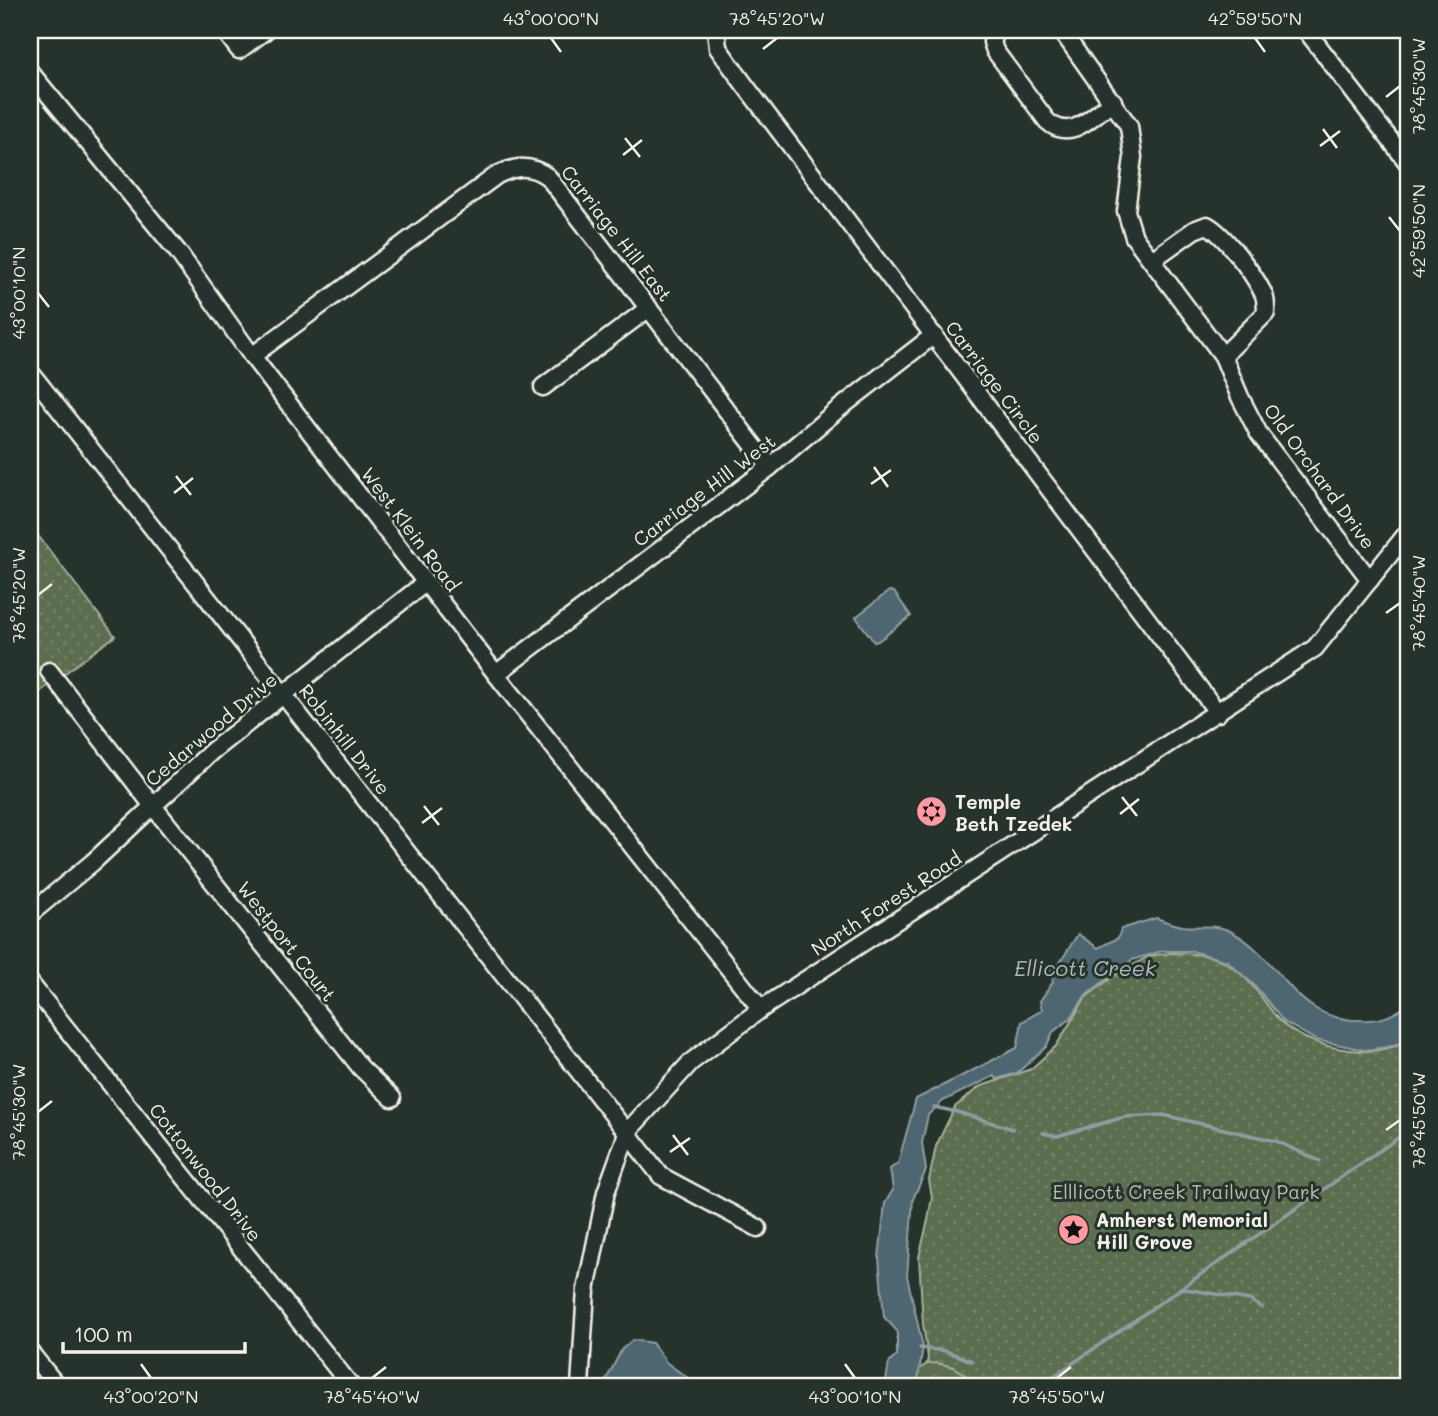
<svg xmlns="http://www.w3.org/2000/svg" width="1438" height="1416" viewBox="0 0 1438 1416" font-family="Mali,sans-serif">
<defs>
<pattern id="grass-dots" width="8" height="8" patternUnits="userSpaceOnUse" patternTransform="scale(1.75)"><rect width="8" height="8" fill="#5c6e50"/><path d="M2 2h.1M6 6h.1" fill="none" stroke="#748369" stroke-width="1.8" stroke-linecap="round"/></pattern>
<pattern id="forest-crowns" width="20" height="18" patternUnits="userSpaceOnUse" patternTransform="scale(1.75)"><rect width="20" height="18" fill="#5c6e50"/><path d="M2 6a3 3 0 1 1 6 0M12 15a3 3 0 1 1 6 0" fill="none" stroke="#748369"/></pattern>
</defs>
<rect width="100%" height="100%" fill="#26332d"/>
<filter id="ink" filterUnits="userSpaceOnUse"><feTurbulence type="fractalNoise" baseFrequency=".0143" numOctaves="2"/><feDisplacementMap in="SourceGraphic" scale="14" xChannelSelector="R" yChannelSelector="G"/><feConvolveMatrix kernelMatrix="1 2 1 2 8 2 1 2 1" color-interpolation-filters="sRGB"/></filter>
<g filter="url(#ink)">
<g fill="url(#grass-dots)" stroke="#a8b09c" stroke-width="2">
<path d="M30 525 115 636 30 699Z"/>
<path d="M1171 953C1191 953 1215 954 1232 967 1252 980 1263 1001 1278 1019 1297 1040 1334 1050 1361 1051 1377 1052 1393 1047 1408 1042V1386H921L928 1358 923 1324 919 1257 928 1220 932 1197 929 1180 936 1146 955 1107 979 1087 1031 1069 1056 1046 1086 997 1114 976 1149 956Z"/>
</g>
<path fill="url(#forest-crowns)" stroke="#a8b09c" stroke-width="2" d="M936 1363 954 1367 978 1384 975 1386H909L918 1378 919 1369 927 1364Z"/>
<g fill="#4d6672" stroke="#909ea1" stroke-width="2">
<path d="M889 591 894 592 911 616 878 641 874 642 856 617Z"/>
<path d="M1156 918C1164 921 1173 924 1182 926 1197 928 1216 924 1230 931 1287 960 1290 1025 1370 1020 1384 1019 1399 1013 1408 1003V1040L1388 1047 1365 1050 1316 1040 1284 1022 1256 987 1227 961 1192 951H1162L1132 960 1085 996 1071 1018 1053 1032 1046 1047 1017 1073 997 1079 994 1076 943 1101 928 1115 922 1143 926 1170 913 1199 907 1276 923 1347 918 1378 909 1386H885L889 1363 897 1355V1331L884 1317 879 1258 885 1203 893 1190 890 1169 898 1163 916 1099 1017 1048 1022 1022 1042 1010 1040 1001 1053 982 1050 966 1059 964 1078 934 1098 948 1118 938 1121 929Z"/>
<path d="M633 1340 652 1343 667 1363 699 1386H603L622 1349Z"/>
</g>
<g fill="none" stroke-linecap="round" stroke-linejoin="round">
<g stroke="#909ea1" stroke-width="3.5">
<path d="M934 1107 957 1112 1013 1129"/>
<path d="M1043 1133 1057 1136 1125 1117 1163 1115 1276 1141 1320 1161"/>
<path d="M1180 1288 1250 1300 1262 1308"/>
<path d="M920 1348 946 1351 972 1361"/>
<path d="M1040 1386 1408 1131"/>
</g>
<defs>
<g id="minor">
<path d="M224 30 239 50 266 30"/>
<path d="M716 30 718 48 744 84 1218 713"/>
<path d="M997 30 992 42 995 51 1047 121C1071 143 1092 116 1113 101"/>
<path d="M1061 30 1129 126 1133 157 1126 211 1134 237 1223 356 1240 397 1259 434 1370 580"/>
<path d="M1306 30 1408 163"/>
<path d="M30 72 178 252 252 356 496 674 761 1009"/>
<path d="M1152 260 1194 230 1207 225C1224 234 1253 273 1262 291 1266 297 1266 305 1266 313L1223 356"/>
<path d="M252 356 497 175C516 166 530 164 548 177L770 467"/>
<path d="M30 372 661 1176 758 1228"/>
<path d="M543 387 649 308"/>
<path d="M49 671 153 806 361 1068 392 1098"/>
<path d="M496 674 770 467 836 411 934 335"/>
<path d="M30 914 93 862 212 751 425 583"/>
<path d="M30 983 351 1386"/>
<path d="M30 1352 57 1386"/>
<path d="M580 1386 586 1290 606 1192 628 1131 691 1062 761 1009 1315 648 1408 532"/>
</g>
</defs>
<use href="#minor" stroke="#f4f1e8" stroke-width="21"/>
<use href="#minor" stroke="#26332d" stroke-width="16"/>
</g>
</g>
<path fill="none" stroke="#f4f1e8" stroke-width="2.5" d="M551 38 561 52M1255 38 1265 52M763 49 777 38M1386 97 1400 86M1323 129 1337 148M625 138 640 157M1320 146 1340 131M623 155 642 140M1389 217 1400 231M38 293 49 307M874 467 888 487M176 476 191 495M871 484 891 470M174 493 193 478M38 595 52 584M1386 613 1400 603M1122 797 1137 816M424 806 439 825M1120 814 1139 799M422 823 442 808M38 1112 52 1101M1386 1130 1400 1120M673 1135 688 1155M670 1152 690 1138M141 1364 151 1378M845 1364 855 1378M372 1378 386 1367M1057 1378 1071 1367"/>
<defs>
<symbol id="synagogue-disc" viewBox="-11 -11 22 22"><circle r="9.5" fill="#ff9aa2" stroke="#26332d"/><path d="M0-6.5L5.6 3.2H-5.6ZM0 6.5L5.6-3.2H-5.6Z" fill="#111"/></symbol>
<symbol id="sight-disc" viewBox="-11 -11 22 22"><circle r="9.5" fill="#ff9aa2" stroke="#26332d"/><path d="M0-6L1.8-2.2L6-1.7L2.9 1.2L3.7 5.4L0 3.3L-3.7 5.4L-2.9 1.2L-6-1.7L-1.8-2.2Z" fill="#111"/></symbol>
</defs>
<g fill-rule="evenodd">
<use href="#synagogue-disc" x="914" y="794" width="35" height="35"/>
<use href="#sight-disc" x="1056" y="1212" width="35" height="35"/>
</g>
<g text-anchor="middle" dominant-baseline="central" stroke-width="6" stroke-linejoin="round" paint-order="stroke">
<g font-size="19" fill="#f4f1e8" stroke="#26332d">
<text transform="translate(617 233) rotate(52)">Carriage Hill East</text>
<text transform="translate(995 382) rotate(53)">Carriage Circle</text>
<text transform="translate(1320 476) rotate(54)">Old Orchard Drive</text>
<text transform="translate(704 490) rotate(-37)">Carriage Hill West</text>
<text transform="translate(411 529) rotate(53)">West Klein Road</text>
<text transform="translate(211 729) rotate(-40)">Cedarwood Drive</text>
<text transform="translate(345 739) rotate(52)">Robinhill Drive</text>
<text transform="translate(886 903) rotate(-33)">North Forest Road</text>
<text transform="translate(287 941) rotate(52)">Westport Court</text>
<text transform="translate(206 1172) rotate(52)">Cottonwood Drive</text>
</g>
<g font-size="19" font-weight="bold" fill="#f4f1e8" stroke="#26332d" text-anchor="start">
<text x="955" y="801">Temple<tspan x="955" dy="22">Beth Tzedek</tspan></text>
<text x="1096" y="1219">Amherst Memorial<tspan x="1096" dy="22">Hill Grove</tspan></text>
</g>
<g font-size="19" fill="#b7bdab" stroke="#26332d">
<text x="1186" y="1191">Elllicott Creek Trailway Park</text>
</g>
<g font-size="21" font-style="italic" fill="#b1b9b9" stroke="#26332d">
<text x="1085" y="967">Ellicott Creek</text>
</g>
</g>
<rect width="1438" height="1416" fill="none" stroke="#26332d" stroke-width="77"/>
<path d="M63 1342v10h182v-10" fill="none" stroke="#f4f1e8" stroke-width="3.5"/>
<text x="74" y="1342" font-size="21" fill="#f4f1e8" stroke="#26332d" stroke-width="5" paint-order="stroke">100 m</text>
<rect x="38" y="38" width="1362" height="1340" fill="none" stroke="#f4f1e8" stroke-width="2.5"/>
<g font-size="18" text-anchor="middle" fill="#f4f1e8">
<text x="551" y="25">43°00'00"N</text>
<text x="777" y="25">78°45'20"W</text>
<text x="1255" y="25">42°59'50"N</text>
<text transform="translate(1419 86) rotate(-90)" y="6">78°45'30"W</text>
<text transform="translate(1419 231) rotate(-90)" y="6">42°59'50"N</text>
<text transform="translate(19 293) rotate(-90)" y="6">43°00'10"N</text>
<text transform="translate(19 595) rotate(-90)" y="6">78°45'20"W</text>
<text transform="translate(1419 603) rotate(-90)" y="6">78°45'40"W</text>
<text transform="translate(19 1112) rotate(-90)" y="6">78°45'30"W</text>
<text transform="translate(1419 1120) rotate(-90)" y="6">78°45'50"W</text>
<text x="151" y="1403">43°00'20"N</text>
<text x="372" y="1403">78°45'40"W</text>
<text x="855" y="1403">43°00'10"N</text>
<text x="1057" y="1403">78°45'50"W</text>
</g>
</svg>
